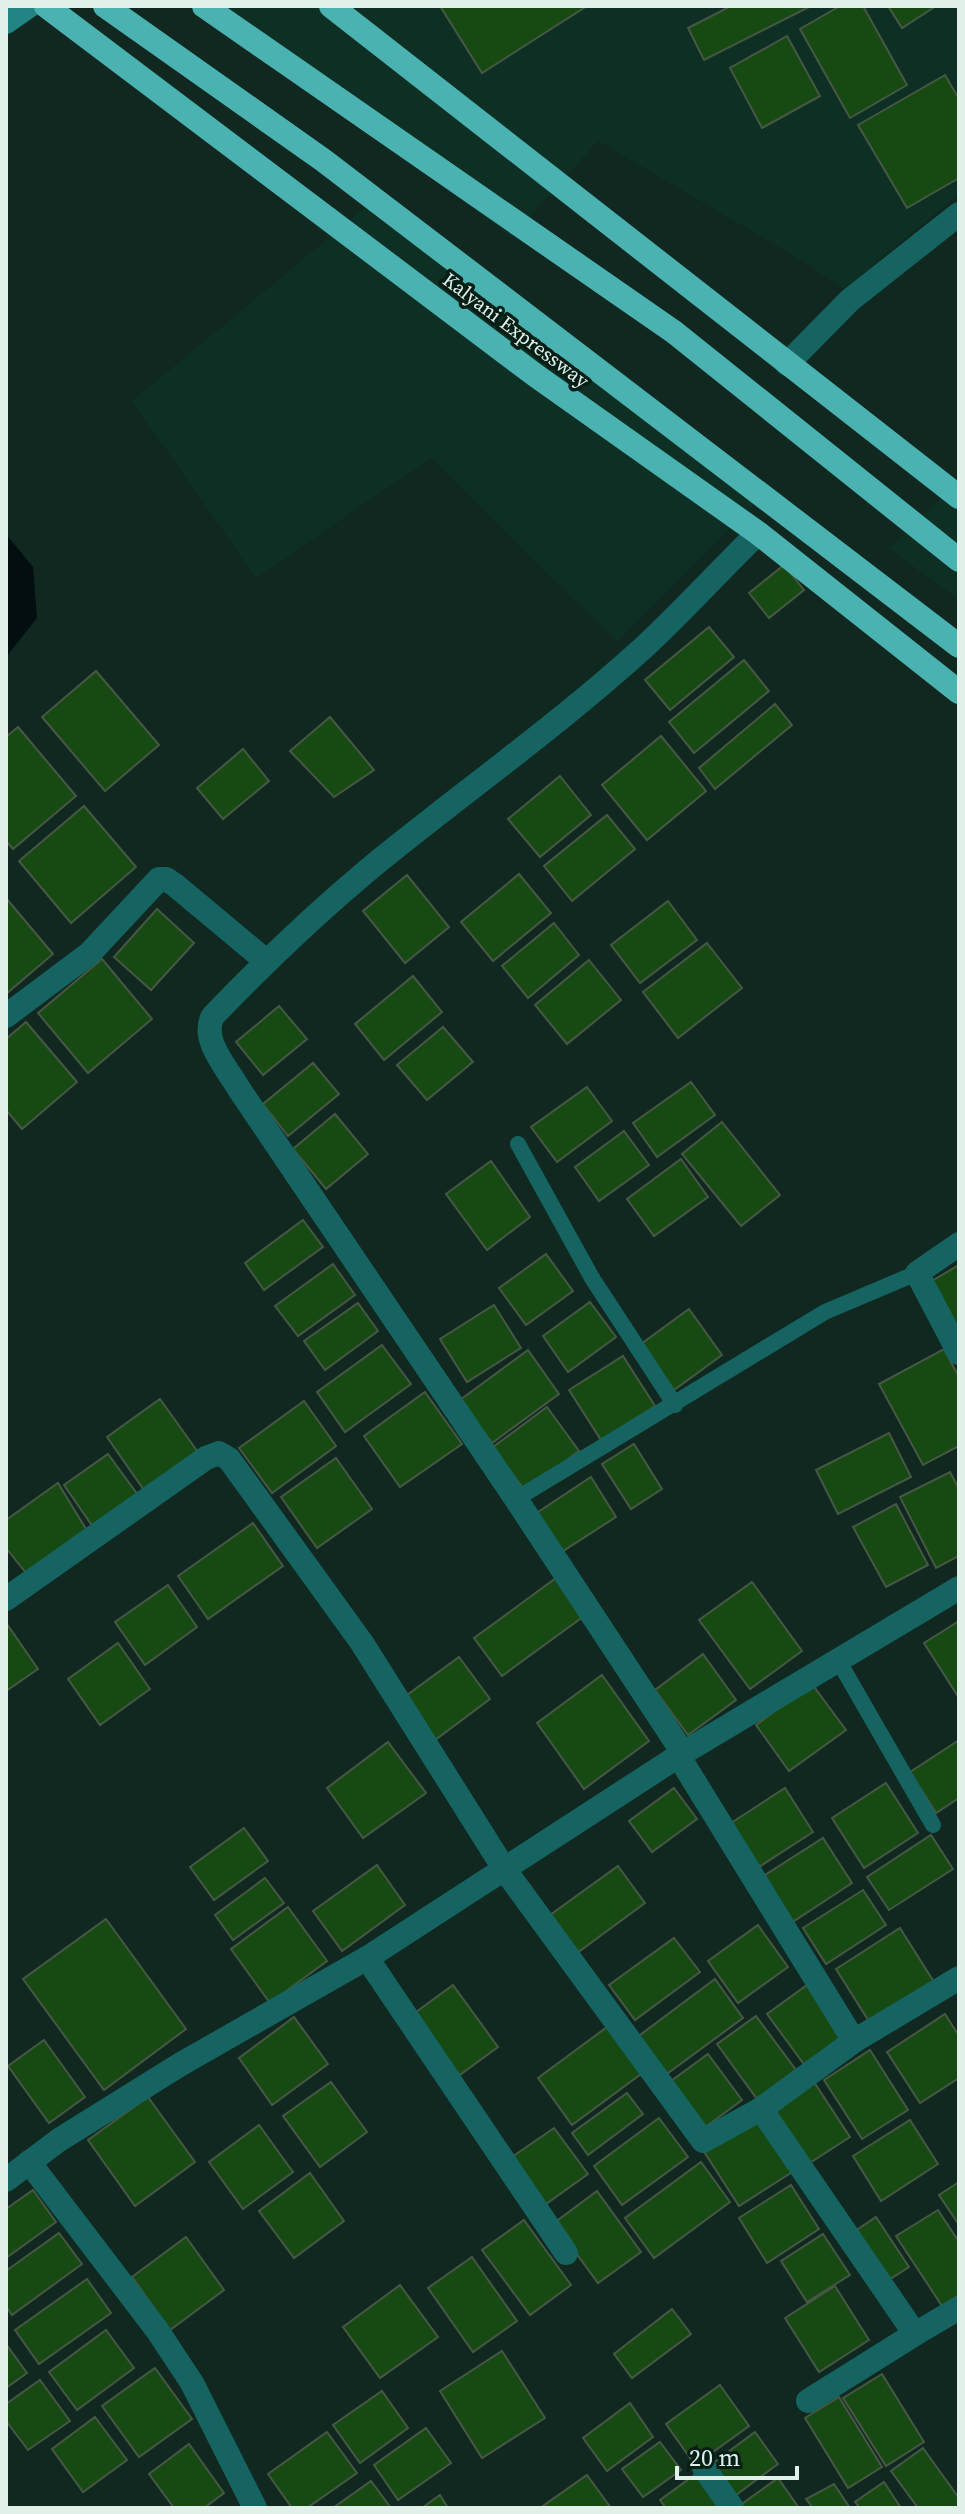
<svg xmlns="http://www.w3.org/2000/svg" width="965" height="2514" viewBox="0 0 965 2514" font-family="'Source Serif 4',serif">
<rect width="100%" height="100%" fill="#10281f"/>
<g fill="#0e3024">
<path d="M206 6H959V194L844 289 806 263 598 141 511 237Z"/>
<path d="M377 198 762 496 617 642 431 458 256 578 132 401Z"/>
<path d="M959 480V599L889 549Z"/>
</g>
<path fill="#030e11" d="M6 534 33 567 37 618 6 657Z"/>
<g fill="#174912" stroke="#475745" stroke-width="2">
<path d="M440 6H587L482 73Z"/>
<path d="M731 6H811L704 60 688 28Z"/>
<path d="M840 6H863L907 85 850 118 800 29Z"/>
<path d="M888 6H936L902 28Z"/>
<path d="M787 36 820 96 762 128 730 68Z"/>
<path d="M945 75 959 99V178L907 208 858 125Z"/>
<path d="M784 565 804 590 769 618 749 593Z"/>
<path d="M709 627 734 657 670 710 645 680Z"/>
<path d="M744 660 769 691 694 753 669 722Z"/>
<path d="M96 671 159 745 105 791 42 717Z"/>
<path d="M775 704 792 725 715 789 699 768Z"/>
<path d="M330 717 374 770 334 797 290 751Z"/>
<path d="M18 727 76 796 13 849 6 841V737Z"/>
<path d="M661 736 706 791 647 840 602 785Z"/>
<path d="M243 749 269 781 223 819 197 788Z"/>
<path d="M560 776 591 815 540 857 508 819Z"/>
<path d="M84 806 136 867 71 923 19 861Z"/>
<path d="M607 815 635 849 572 901 544 866Z"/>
<path d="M519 874 551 913 493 961 461 922Z"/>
<path d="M407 875 449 927 405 963 363 911Z"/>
<path d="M6 898 53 954 6 994Z"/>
<path d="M668 901 697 940 640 983 611 945Z"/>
<path d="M157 909 194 943 151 990 114 957Z"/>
<path d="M554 923 579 955 528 998 502 966Z"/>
<path d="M707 943 742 988 678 1038 643 992Z"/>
<path d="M102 959 152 1019 88 1073 38 1013Z"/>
<path d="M589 960 621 1000 567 1044 535 1005Z"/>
<path d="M413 976 442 1012 384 1060 355 1024Z"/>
<path d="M279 1006 307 1039 263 1075 236 1042Z"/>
<path d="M26 1022 77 1082 22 1129 6 1110V1039Z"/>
<path d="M443 1027 473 1062 427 1100 397 1065Z"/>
<path d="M313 1063 339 1094 288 1136 263 1104Z"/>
<path d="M691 1082 715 1115 657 1157 633 1123Z"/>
<path d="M587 1087 612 1121 557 1162 531 1127Z"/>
<path d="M335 1114 368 1154 326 1189 293 1149Z"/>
<path d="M722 1122 780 1195 741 1226 682 1154Z"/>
<path d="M624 1131 649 1165 599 1201 575 1167Z"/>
<path d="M681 1159 708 1197 654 1236 627 1199Z"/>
<path d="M491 1161 530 1217 487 1250 446 1194Z"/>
<path d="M303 1220 323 1247 264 1290 245 1263Z"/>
<path d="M546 1254 573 1291 526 1325 499 1288Z"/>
<path d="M333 1264 355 1295 298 1336 275 1306Z"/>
<path d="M959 1265V1331L930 1282Z"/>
<path d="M590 1302 616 1337 568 1372 543 1336Z"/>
<path d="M358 1303 378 1331 325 1370 304 1341Z"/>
<path d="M494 1305 521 1348 467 1382 440 1339Z"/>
<path d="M689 1309 722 1355 674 1390 641 1344Z"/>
<path d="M382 1345 411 1384 345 1432 317 1392Z"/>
<path d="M944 1349 959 1377V1446L923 1465 879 1384Z"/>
<path d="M528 1350 559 1394 492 1443 460 1400Z"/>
<path d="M623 1356 655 1406 601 1440 569 1390Z"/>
<path d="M425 1392 462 1444 400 1487 364 1436Z"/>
<path d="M160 1399 200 1455 146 1493 107 1437Z"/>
<path d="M304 1401 336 1446 272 1493 239 1448Z"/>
<path d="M547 1407 579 1451 525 1491 493 1447Z"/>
<path d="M889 1433 911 1477 838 1514 816 1470Z"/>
<path d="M634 1444 662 1489 631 1509 602 1464Z"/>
<path d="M108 1454 138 1495 93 1527 64 1485Z"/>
<path d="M336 1458 372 1509 317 1548 281 1497Z"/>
<path d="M950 1472 959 1489V1556L936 1568 900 1497Z"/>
<path d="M591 1477 616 1517 560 1553 535 1514Z"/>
<path d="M58 1483 86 1529 26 1573 6 1548V1520Z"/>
<path d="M896 1504 928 1565 886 1587 853 1527Z"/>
<path d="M253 1523 283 1566 208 1619 178 1576Z"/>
<path d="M556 1578 584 1616 502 1676 474 1638Z"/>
<path d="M752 1582 802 1651 750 1689 699 1620Z"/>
<path d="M168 1585 197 1627 145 1665 115 1622Z"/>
<path d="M959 1621V1698L924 1643Z"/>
<path d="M7 1624 38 1669 6 1691V1625Z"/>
<path d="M118 1643 150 1689 100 1725 68 1679Z"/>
<path d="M703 1654 736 1700 688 1735 655 1690Z"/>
<path d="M459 1657 490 1699 435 1740 403 1698Z"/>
<path d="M602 1675 649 1741 584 1789 537 1723Z"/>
<path d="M812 1684 846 1730 789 1771 756 1725Z"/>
<path d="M959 1740V1798L936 1813 910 1772Z"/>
<path d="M388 1742 426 1793 363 1838 327 1788Z"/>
<path d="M886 1783 918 1833 864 1868 832 1818Z"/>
<path d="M674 1788 697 1819 652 1852 629 1821Z"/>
<path d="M785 1788 813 1832 759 1867 731 1823Z"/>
<path d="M244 1828 268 1861 214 1900 190 1867Z"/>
<path d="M931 1835 953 1869 889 1910 867 1877Z"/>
<path d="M823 1838 852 1883 791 1923 762 1877Z"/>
<path d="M377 1865 405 1905 342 1951 313 1911Z"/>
<path d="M618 1866 645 1903 577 1953 550 1915Z"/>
<path d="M265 1878 284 1903 233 1940 215 1915Z"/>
<path d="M863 1890 886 1925 826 1964 803 1928Z"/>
<path d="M288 1907 327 1961 270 2003 231 1949Z"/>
<path d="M106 1919 186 2029 104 2090 23 1979Z"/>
<path d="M758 1925 788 1967 738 2003 708 1961Z"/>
<path d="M900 1928 934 1982 870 2023 836 1969Z"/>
<path d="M674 1938 700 1972 635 2020 609 1985Z"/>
<path d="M715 1979 743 2018 664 2076 636 2038Z"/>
<path d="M453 1985 498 2047 457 2077 412 2015Z"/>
<path d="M807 1985 846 2037 806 2067 767 2014Z"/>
<path d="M945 2014 959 2036V2078L920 2103 887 2052Z"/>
<path d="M756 2016 796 2070 757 2099 717 2044Z"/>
<path d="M294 2017 328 2064 272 2105 239 2058Z"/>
<path d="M607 2027 641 2074 572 2125 538 2078Z"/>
<path d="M44 2040 85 2097 49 2123 8 2066Z"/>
<path d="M870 2050 908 2110 862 2139 824 2080Z"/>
<path d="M708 2054 742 2100 704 2128 671 2081Z"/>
<path d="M331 2082 367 2132 320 2167 283 2116Z"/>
<path d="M814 2082 850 2137 808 2164 772 2109Z"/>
<path d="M627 2093 643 2114 588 2155 572 2133Z"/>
<path d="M148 2097 195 2162 135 2206 88 2140Z"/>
<path d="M760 2113 797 2169 739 2206 703 2150Z"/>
<path d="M659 2118 688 2157 622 2205 594 2166Z"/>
<path d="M910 2120 938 2164 881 2201 853 2156Z"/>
<path d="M259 2125 293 2172 243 2209 209 2162Z"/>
<path d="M554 2128 588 2174 546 2204 512 2157Z"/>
<path d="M701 2162 730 2202 654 2258 625 2218Z"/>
<path d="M310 2173 344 2221 294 2258 259 2211Z"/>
<path d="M959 2182V2225L939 2195Z"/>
<path d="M791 2185 819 2229 767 2263 739 2218Z"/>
<path d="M33 2190 56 2222 6 2258V2209Z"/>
<path d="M597 2191 641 2252 598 2283 554 2223Z"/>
<path d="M938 2210 959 2242V2295L942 2306 896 2236Z"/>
<path d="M876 2217 909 2267 887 2281 855 2231Z"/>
<path d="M524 2220 571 2285 530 2315 482 2250Z"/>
<path d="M59 2233 82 2264 12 2315 6 2306V2271Z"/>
<path d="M823 2234 850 2275 807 2302 781 2261Z"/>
<path d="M186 2237 224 2290 170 2330 132 2277Z"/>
<path d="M472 2257 517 2321 473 2352 428 2288Z"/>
<path d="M87 2279 111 2313 39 2364 15 2330Z"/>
<path d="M400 2285 438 2337 380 2378 343 2327Z"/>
<path d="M835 2286 869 2340 819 2372 785 2318Z"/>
<path d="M672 2309 691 2334 632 2378 614 2354Z"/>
<path d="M106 2330 134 2368 77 2410 49 2372Z"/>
<path d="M6 2344 27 2373 6 2388Z"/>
<path d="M502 2351 545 2418 482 2458 440 2391Z"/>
<path d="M155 2368 192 2419 139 2457 102 2406Z"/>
<path d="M882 2374 924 2442 886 2466 843 2398Z"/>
<path d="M40 2380 70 2421 28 2450 6 2421V2404Z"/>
<path d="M720 2385 749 2426 695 2465 666 2424Z"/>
<path d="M382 2391 408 2428 360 2463 333 2425Z"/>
<path d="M839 2397 882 2467 848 2488 805 2418Z"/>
<path d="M630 2403 653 2437 607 2471 583 2438Z"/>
<path d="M95 2417 127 2460 83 2492 52 2449Z"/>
<path d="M426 2428 451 2463 398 2500 374 2465Z"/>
<path d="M327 2432 357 2473 307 2508H292L268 2474Z"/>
<path d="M755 2432 778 2464 732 2498 709 2466Z"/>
<path d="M660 2442 681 2470 643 2497 622 2469Z"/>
<path d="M189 2444 224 2493 204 2508H174L149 2474Z"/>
<path d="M923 2448 959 2498V2508H918L891 2471Z"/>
<path d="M700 2471 727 2508H666L660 2500Z"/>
<path d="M587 2475 611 2508H545L543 2506Z"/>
<path d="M778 2478 799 2508H736Z"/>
<path d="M371 2481 391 2508H333Z"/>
<path d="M884 2482 901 2508H860L855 2502Z"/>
<path d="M834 2484 850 2508H813L806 2499Z"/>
<path d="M440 2495 448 2508H422Z"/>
</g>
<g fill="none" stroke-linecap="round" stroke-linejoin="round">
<g stroke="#156462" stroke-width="16">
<path d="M518 1144 592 1278 675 1405"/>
<path d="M516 1499 825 1312 917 1273"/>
<path d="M838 1660 933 1825"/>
</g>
<g stroke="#156462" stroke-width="24">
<path d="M787 364 850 300 959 214"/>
<path d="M758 533C719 571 682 612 642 649 555 728 458 796 368 870 313 916 262 965 213 1016 200 1039 227 1068 239 1089L516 1499 683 1753 681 1760 854 2041"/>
<path d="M6 1016 90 953 159 879H166L175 885 266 961"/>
<path d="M959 1244 917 1273 959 1353"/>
<path d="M6 1599 206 1458 219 1453 229 1459 362 1643 505 1870 703 2141 761 2109 854 2041 959 1978"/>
<path d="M367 1958 566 2253"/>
<path d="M761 2109 915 2334 959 2308"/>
<path d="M29 2162 157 2330 192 2383 255 2508"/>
<path d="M6 2180 59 2140 181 2064 367 1958 683 1753 959 1588"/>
<path d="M808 2401 915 2334"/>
<path d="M704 2468 732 2508"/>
</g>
<path stroke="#228583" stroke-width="24" d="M6 22 29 6"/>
<g stroke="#4ab3b1" stroke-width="24">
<path d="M46 6 535 375 758 533 959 692"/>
<path d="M105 6 323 160 959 646"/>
<path d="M204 6 674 332 959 560"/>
<path d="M331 6 959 497"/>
</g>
</g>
<g text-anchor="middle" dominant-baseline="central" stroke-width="7" stroke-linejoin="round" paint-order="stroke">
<g font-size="20" fill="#e2f0ea" stroke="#061f16">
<text transform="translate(516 330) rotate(37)">Kalyani Expressway</text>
</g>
</g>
<rect width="965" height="2514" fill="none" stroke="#e2f0ea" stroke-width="16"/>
<path d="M677 2466v12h120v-12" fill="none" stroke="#e2f0ea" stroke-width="4"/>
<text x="689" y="2466" font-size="24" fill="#e2f0ea" stroke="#061f16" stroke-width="6" paint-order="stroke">20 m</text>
</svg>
